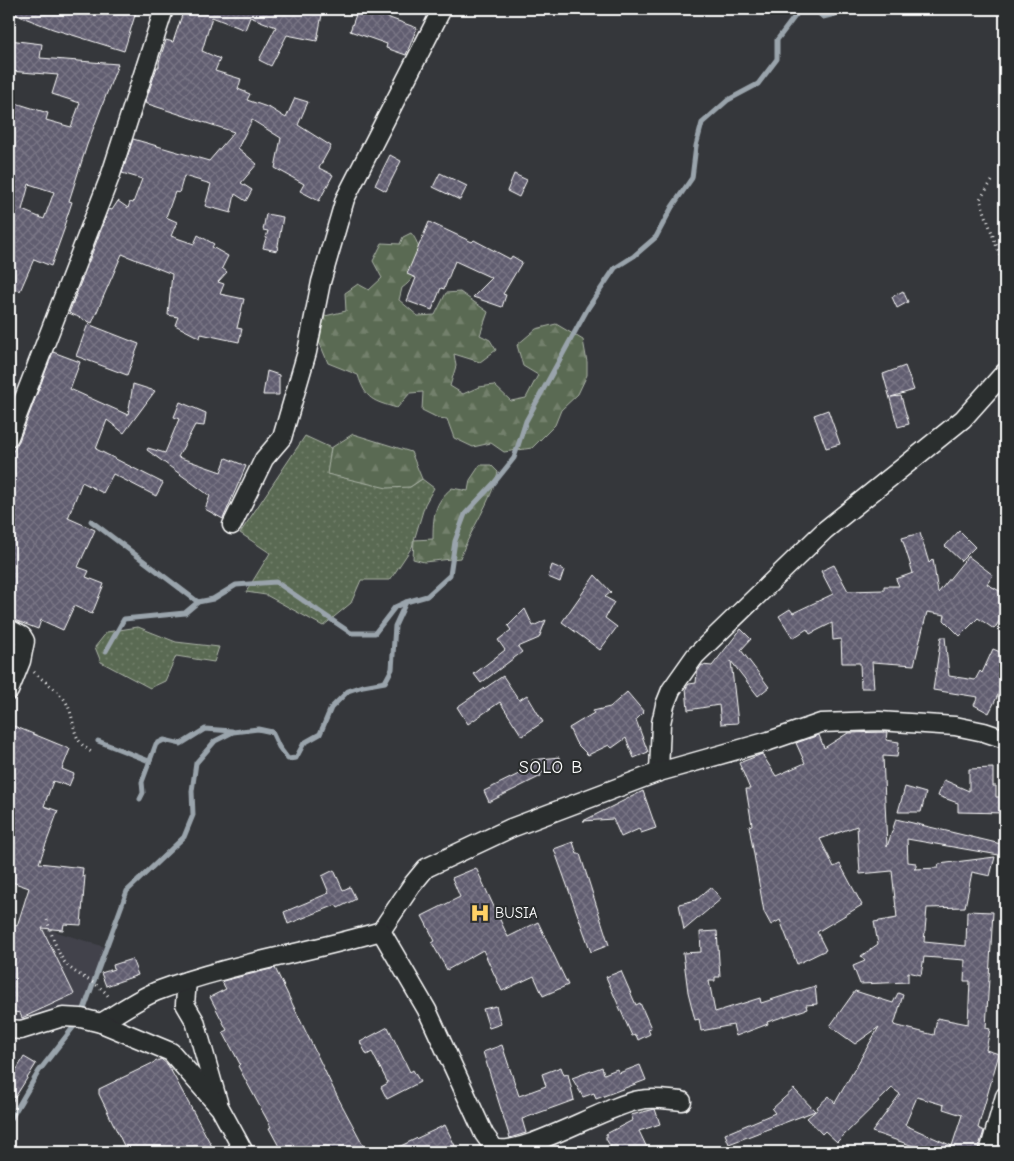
<svg xmlns="http://www.w3.org/2000/svg" width="1014" height="1161" viewBox="0 0 1014 1161" font-family="'Comic Neue',sans-serif">
<defs>
<pattern id="grass-dots" width="8" height="8" patternUnits="userSpaceOnUse" patternTransform="scale(1.25)"><rect width="8" height="8" fill="#5a6a52"/><path d="M2 2h.1M6 6h.1" fill="none" stroke="#73806c" stroke-width="1.8" stroke-linecap="round"/></pattern>
<pattern id="forest-firs" width="22" height="20" patternUnits="userSpaceOnUse" patternTransform="scale(1.25)"><rect width="22" height="20" fill="#5a6a52"/><path d="M5 1l3.5 6h-7zM16 11l3.5 6h-7z" fill="#73806c"/></pattern>
<pattern id="building-cross-hatch" width="8" height="8" patternUnits="userSpaceOnUse" patternTransform="scale(1.25)"><rect width="8" height="8" fill="#615d6f"/><path d="M0 0l8 8M0 8l8-8" fill="none" stroke="#797585"/></pattern>
</defs>
<rect width="100%" height="100%" fill="#35373b"/>
<filter id="ink" filterUnits="userSpaceOnUse"><feTurbulence type="fractalNoise" baseFrequency=".02" numOctaves="2"/><feDisplacementMap in="SourceGraphic" scale="10" xChannelSelector="R" yChannelSelector="G"/><feConvolveMatrix kernelMatrix="1 2 1 2 8 2 1 2 1" color-interpolation-filters="sRGB"/></filter>
<g filter="url(#ink)">
<g fill="#42424b">
<path d="M9 640 19 645 9 670Z"/>
<path d="M25 922 105 947 83 1010 18 1024 9 1021V946L16 925 24 927Z"/>
</g>
<g fill="url(#grass-dots)" stroke="#acb4a8">
<path d="M305 436 331 448 328 474 410 487 422 479 434 488 425 504 412 547 390 580H361L351 603 323 626 266 595 246 592 270 553 240 533Z"/>
<path d="M138 627 176 642 219 647 214 662 176 656 165 681 150 688 101 662 95 647 107 632Z"/>
</g>
<g fill="url(#forest-firs)" stroke="#acb4a8">
<path d="M411 233C426 250 420 276 402 288L399 300 418 316 435 315 446 293 460 292 488 312 480 335 490 340 496 350 480 362 454 354 456 366 450 386 463 394 479 387 494 385 511 401 526 398 538 375 523 366 517 345 536 329 556 324 583 340 587 362V375L578 394 561 410 555 425 532 448 504 452 491 443 473 447 454 438 447 419 438 418 422 410 423 392 410 393 397 408C373 401 366 400 358 375L328 363 318 339 325 316 346 311 345 293 358 284 369 290 382 278 373 261 382 243 400 244 403 237Z"/>
<path d="M353 434 411 452 422 479 410 487 387 488 327 474 331 448Z"/>
<path d="M480 465H491L498 472C491 503 471 528 460 558L424 562 413 559 414 540 433 539C433 517 434 502 452 488L468 491 470 480Z"/>
</g>
<g fill="none" stroke-linecap="round" stroke-linejoin="round">
<g stroke="#9aa4ac" stroke-width="5">
<path d="M814 9 823 17 835 14 842 9"/>
<path d="M91 521 198 602"/>
<path d="M9 642 18 647"/>
<path d="M106 651 124 619 185 613 198 602 213 599 236 585 276 582 351 633H375L395 607 406 602"/>
<path d="M98 741 149 761"/>
<path d="M140 799 143 793 142 782 156 744 164 740 181 744 205 729 232 731"/>
<path d="M94 981 127 891 184 837 193 815 192 791 196 763 215 741 233 732 258 729 272 732 279 747 288 759 296 758 304 743 320 734 331 708 348 691 363 686 385 682 392 669 395 626 406 602 427 596 450 575 455 541 465 514 494 483 514 458 526 421 588 308 615 268 634 256 656 237 672 207 692 178 696 146 702 123 728 100 758 84 777 59V40L799 11 806 9"/>
<path d="M84 1009 93 984"/>
<path d="M9 1122 39 1071 75 1025"/>
</g>
</g>
<g fill="url(#building-cross-hatch)" stroke="#fff" fill-rule="evenodd">
<path d="M9 9H127L136 12 124 51 53 29 9 12Z"/>
<path d="M184 9H323L317 41 287 35 271 66 259 60 276 27 250 17 245 30 212 17 202 51 220 59 215 71 241 79 238 89 250 94 247 100 270 108 286 118 295 98 308 102 298 125 331 146 319 168 333 175 319 201 300 191 304 184 275 168 281 138 252 120 238 148 257 164 241 183 252 190 246 201 235 194 231 213 205 206 211 184 184 176 179 193 175 192 166 217 177 222 171 236 194 244 198 235 214 244 212 247 228 256 222 268 227 272 218 282 224 284 220 294 244 299 237 328 242 329 239 342 201 334 200 338 175 325 178 317 168 315 172 274 122 254 92 323 69 313 109 209 112 210 118 201 128 208 130 202 133 203 142 179 122 173 133 139 209 161 234 132 145 103 157 67H159V62L166 40 173 42Z"/>
<path d="M358 9H365L417 28 406 55 386 48 387 44 350 31Z"/>
<path d="M9 40 42 44 40 58 118 64 87 145 69 201 72 202 64 226 65 227 51 266 34 259 20 291 9 286V101L48 113 46 120 71 127 80 103 52 94 58 75 9 71ZM29 184 54 192 44 219 22 210Z"/>
<path d="M390 155 401 161 386 191 375 185Z"/>
<path d="M440 173 467 186 460 200 433 187Z"/>
<path d="M514 174 527 180 519 197 507 191Z"/>
<path d="M266 214 283 217 277 251 263 248 268 231 263 230Z"/>
<path d="M429 222 472 242 474 240 510 259 512 256 522 262 503 294 506 295 502 307 473 297 492 278 455 261 444 289 441 288 432 310 407 301 416 278 407 274Z"/>
<path d="M903 291 908 302 897 308 892 297Z"/>
<path d="M88 324 139 344 127 375 76 356Z"/>
<path d="M53 352 80 362 70 389 128 415 133 384 155 391 124 433 107 420 96 449 163 483 156 496 113 474 103 493 82 482 68 518 95 530 78 567 89 571 86 577 104 584 92 614 74 606 63 630 41 620 38 629 9 618V458L19 441Z"/>
<path d="M905 366 914 390 891 397 901 396 909 424 898 427 883 374Z"/>
<path d="M267 371 279 375V395H263Z"/>
<path d="M180 402 206 413 204 426 195 425 178 457 221 472 226 458 246 466 223 519 205 509 210 496 147 450 148 448 165 453 179 419 174 417Z"/>
<path d="M828 410 840 444 826 448 814 415Z"/>
<path d="M959 531 975 547 961 561 945 546Z"/>
<path d="M920 533 929 563 933 559 938 593 968 556 993 575 987 584 1005 594V613L994 629 978 618 960 636 944 620 945 615 927 612 914 665 872 662 874 688H861L860 663H842L841 639 833 640 832 623 810 634 807 629 793 638 779 616 790 609 793 613 833 594 821 571 834 565 848 591 884 590V586H899L896 579 913 573 902 538Z"/>
<path d="M552 565 564 570 560 582 548 577Z"/>
<path d="M595 575 611 592 605 597 614 602 605 618 617 627 600 650 562 622Z"/>
<path d="M525 609 533 626 546 620 539 638 518 647 522 652 481 683 474 674 505 650 498 640 511 630 508 626Z"/>
<path d="M741 629 751 639 741 650 769 687 758 696 731 661 738 723 721 724 719 705 688 710 686 688 689 684 696 683 697 672 702 665 712 666Z"/>
<path d="M941 637H945L949 676 975 680 980 671 982 673 993 649 1005 654V681L989 713 974 705 978 697 933 690Z"/>
<path d="M503 676 519 700 527 695 543 722 522 736 500 702 468 724 457 707Z"/>
<path d="M627 692 644 712 636 720 648 752 634 758 626 738 612 748 609 745 588 755 576 743 569 728 594 713 593 711 610 707Z"/>
<path d="M9 724 70 749 62 769 74 774 69 786 53 781 44 806 58 811 39 863 83 868 82 877 85 876 81 925 64 924 63 930 42 928 74 994 22 1018 20 1013 9 1011V923L17 926 29 888 9 881Z"/>
<path d="M887 732 886 740 899 742 897 757 883 756 887 847 896 819 1001 844 999 855 907 839 908 862 916 863V868L914 869 938 868 939 864 995 857 990 876 972 872 965 907 927 908 924 942 966 946 967 911 993 912 986 1028 990 1029 986 1050 999 1054 978 1128 984 1131 977 1152H931L872 1132 900 1094 892 1088 837 1142 825 1131 822 1134 807 1118 818 1109 817 1107 829 1096 835 1103 879 1027 855 1044 830 1026 855 991 893 1003 898 993 903 995 894 1025 934 1035 937 1018 968 1024 970 981H964L965 960 924 957 921 975 908 972V982L860 984 853 966 865 961 861 956 878 944 874 922 897 918 892 871 860 874 857 826 820 839 834 867 840 864 862 905 817 932 826 950 797 964 780 920 771 925 764 912 749 826 752 825 746 789H750L739 763 762 754 776 776 805 763 796 743 819 735 824 748 848 733ZM917 1097 944 1105 943 1109 962 1115 952 1146 905 1125Z"/>
<path d="M559 757 561 771 540 773 541 776 489 802 484 791 533 767 532 760Z"/>
<path d="M993 768V786H996V797H1005V813L958 812V803L938 796 944 780 969 791V769Z"/>
<path d="M905 787 926 793 921 812H898Z"/>
<path d="M643 791 656 828 641 833 639 829 621 837 613 819 583 821Z"/>
<path d="M573 842 577 854H580L609 945 591 952 554 849Z"/>
<path d="M476 868 508 937 538 922 568 985 543 996 534 976 502 991 483 950 447 970 432 943 435 941 422 916 460 897 452 878Z"/>
<path d="M334 870 343 890 350 887 356 899 338 908 336 905 288 924 284 912 329 893 322 876Z"/>
<path d="M711 887 721 899 684 930 679 904 696 900Z"/>
<path d="M717 931 720 977H715V981H709L715 1012 760 998 761 1003 815 986 817 1004 806 1005 807 1009 767 1022 768 1024 736 1036 733 1025 701 1031 699 1019 695 1020 688 992 683 953 701 952 700 932Z"/>
<path d="M132 959 138 975 106 986 101 973 114 969 113 965Z"/>
<path d="M275 968 336 1094 367 1152H282L269 1128 271 1127 238 1066 240 1064 223 1032 227 1030 210 997 226 989 222 982 223 981Z"/>
<path d="M621 971 636 1005 640 1003 651 1028 648 1029 650 1034 638 1040 636 1035 632 1036 606 977Z"/>
<path d="M496 1006 501 1024 489 1028 483 1009Z"/>
<path d="M388 1027 410 1072 413 1070 420 1082 387 1099 381 1087 388 1083 372 1052 367 1055 360 1042Z"/>
<path d="M502 1045 519 1096 546 1086 542 1074 561 1067 564 1075 568 1074 574 1100 522 1119 526 1133 510 1138 483 1052Z"/>
<path d="M24 1057 36 1064 9 1107V1083Z"/>
<path d="M161 1059 168 1065 215 1152H127L99 1094V1089Z"/>
<path d="M640 1065 646 1080 596 1099 594 1093 583 1097 572 1078 602 1067 604 1074 617 1069 619 1073Z"/>
<path d="M794 1089 815 1111 729 1144 725 1134 775 1113 772 1109Z"/>
<path d="M655 1109 660 1124 639 1131 649 1152H614L606 1139V1134L633 1120 631 1115Z"/>
<path d="M445 1125 458 1152H388Z"/>
</g>
<g fill="none" stroke-linecap="round" stroke-linejoin="round">
<defs>
<g id="minor">
<path d="M9 437 111 174 164 9"/>
<path d="M232 525 264 459 282 438 307 352 321 282 345 199 442 9"/>
<path d="M9 629 22 636 25 641 21 661 9 691"/>
<path d="M659 772 661 723 665 705 671 690 695 656 825 530 963 419 1005 372"/>
<path d="M381 931 412 885 426 868 511 828 659 772 769 741 821 723 879 721 955 726 984 732 1005 739"/>
<path d="M187 981 185 1004 195 1021 218 1102"/>
<path d="M101 1023C120 1012 140 997 160 990 232 963 308 953 381 931L427 1010 484 1134 494 1148C522 1158 606 1105 640 1100 653 1097 669 1100 682 1101"/>
<path d="M9 1029 21 1030 63 1017 81 1018 101 1023 171 1052 220 1108 244 1152"/>
<path d="M989 1152 1005 1096"/>
</g>
</defs>
<use href="#minor" stroke="#fff" stroke-width="21"/>
<g stroke="#fff" stroke-width="3" stroke-dasharray="1 4" stroke-linecap="butt">
<path d="M992 181 980 199 1005 270"/>
<path d="M34 672C44 682 59 690 66 702 78 724 68 738 93 753"/>
<path d="M47 920C52 935 58 957 69 967 82 979 101 983 110 999"/>
</g>
<use href="#minor" stroke="#2a2d2e" stroke-width="18"/>
</g>
</g>
<defs>
<symbol id="hospital-bare" viewBox="-9 -9 18 18"><path d="M-5-5h3v3.5h4V-5h3V5h-3V1.5h-4V5h-3Z" fill="#ffd166" stroke="#2a2d2e" stroke-width="2.5" paint-order="stroke"/></symbol>
</defs>
<g fill-rule="evenodd">
<use href="#hospital-bare" x="466" y="899" width="28" height="28"/>
</g>
<g text-anchor="middle" dominant-baseline="central" stroke-width="4" stroke-linejoin="round" paint-order="stroke">
<g font-size="15" fill="#fff" stroke="#2a2d2e" text-anchor="start">
<text x="495" y="913">BUSIA</text>
</g>
<g font-size="18" letter-spacing="1" fill="#fff" stroke="#2a2d2e">
<text x="551" y="767">SOLO B</text>
</g>
</g>
<rect width="1014" height="1161" fill="none" stroke="#2a2d2e" stroke-width="30"/>
<rect x="15" y="15" width="984" height="1131" fill="none" stroke="#fff" stroke-width="2" filter="url(#ink)"/>
</svg>
